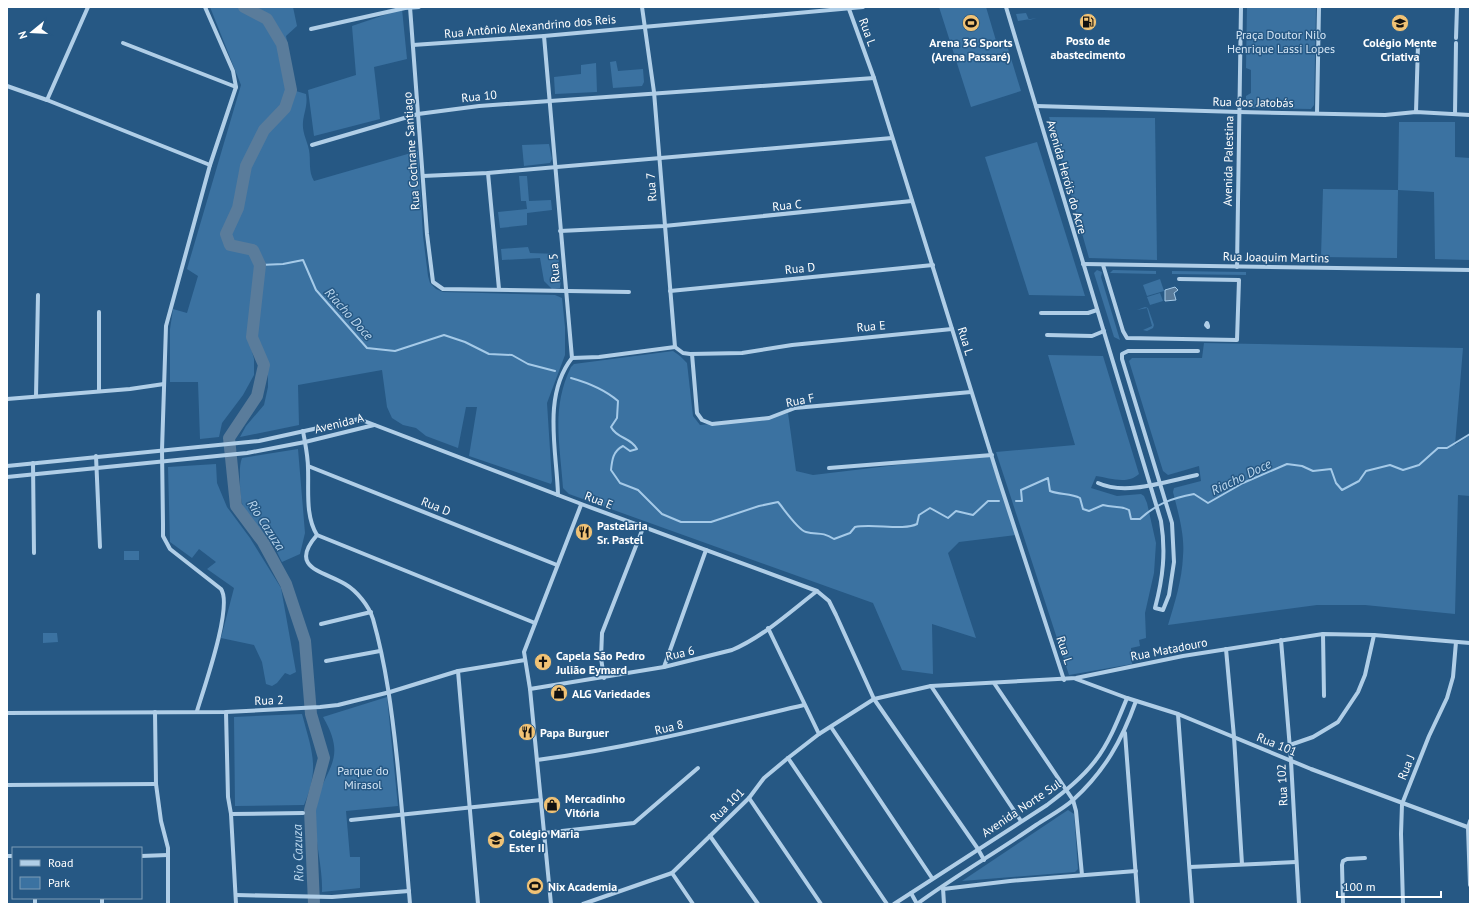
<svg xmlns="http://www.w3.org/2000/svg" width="1477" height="911" viewBox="0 0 1477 911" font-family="'PT Sans',sans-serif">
<rect width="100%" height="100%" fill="#265884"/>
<g fill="#3b72a1">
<path d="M210 7H293L297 26 286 36 296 91 306 94C308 105 304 112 303 122 302 133 307 140 309 150 311 161 308 171 314 181L418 151 423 236 428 276 430 283 436 289 443 292 555 295 562 298 565 327V355L547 403 552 481 551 484 469 456 477 407H466L458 448 426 436 416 428 403 425 392 418 387 407 382 370 298 385 299 425 240 437 246 426 264 405 268 387V366L261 344 249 340 254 359V375L243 395 222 423 219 437 200 439 198 382H170V329L173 309 187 313 198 276 187 269 241 85Z"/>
<path d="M939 7H986L997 44 1006 42 1021 91 971 107Z"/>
<path d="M1247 7H1316L1314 105 1311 109 1249 108 1246 105V96L1251 93V70L1246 68Z"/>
<path d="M402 9 407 59 374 67 380 119 314 136 308 90 356 75 352 26Z"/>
<path d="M1026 13 1029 20 1037 18 1018 21 1016 14Z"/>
<path d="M616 61 618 71 643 69 644 82 642 86 613 88 610 62Z"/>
<path d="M596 63 597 92 555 94 554 77 581 74V65Z"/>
<path d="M1049 117 1155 118 1157 260 1089 258Z"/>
<path d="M1399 122H1455V157L1470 158V260L1435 259 1434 192 1398 190 1397 258 1321 257 1323 189 1398 190Z"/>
<path d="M1037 142 1085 296 1029 295 985 157Z"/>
<path d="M549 144 552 159 550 163 524 166 522 145Z"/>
<path d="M519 176H527L529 201 551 200 552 210 527 213V225L500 228 498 212 527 209 526 201H521Z"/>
<path d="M528 247 530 253 558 254 561 280 560 288 552 289 544 281 540 258 502 260 501 249Z"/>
<path d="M1097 270 1102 272 1101 277 1120 340 1114 337 1094 273Z"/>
<path d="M1113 270 1156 271V274L1110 273Z"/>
<path d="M1172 271 1246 272V275L1172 274Z"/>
<path d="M1160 279 1164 291 1147 296 1143 285Z"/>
<path d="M1160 293 1163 301 1150 305 1147 297Z"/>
<path d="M1145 307 1148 308 1154 325 1153 328 1147 331 1143 330 1152 326 1147 308 1137 310Z"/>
<path d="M1204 343 1463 348 1455 445 1470 435V496L1458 495 1455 614 1365 605H1317L1168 625C1175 602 1182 580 1183 556 1185 535 1178 512 1173 492L1174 488 1201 481 1199 466 1168 475 1163 471 1129 361 1132 358H1202Z"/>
<path d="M673 351 680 356 687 363 693 416 700 425 771 418 788 413 796 471 813 475 989 454 1016 535 959 542 948 553 976 638 932 624 933 674 902 670 873 603 569 494 563 488C560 444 551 408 571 367L574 364Z"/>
<path d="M1048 355 1103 356 1139 474C1127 485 1110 478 1096 476L1091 488 1117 496 1141 494 1144 496 1147 503 1156 543 1154 573 1145 613 1146 638 1139 640 1140 646 1131 648 1132 664 1069 675 996 452 1075 445Z"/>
<path d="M298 449 305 533 300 554 282 562C279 557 277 551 274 546 255 519 240 521 240 483 240 474 239 466 242 458Z"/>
<path d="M216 464 217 483 227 507 250 538 281 588 296 672 290 675 285 673 277 683 272 686 266 684 262 662 254 645 221 638 234 588 207 569 216 562 199 549 192 558 170 542 168 467Z"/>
<rect x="124" y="551" width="15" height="9"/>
<path d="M43 633H57L58 642 43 643Z"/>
<path d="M387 697 398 806 346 811 350 857H360V888L322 892C323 865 313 837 316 810 321 768 350 763 323 717Z"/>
<path d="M302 714C312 752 320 767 304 805L235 806 234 717Z"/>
<path d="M1068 810 1074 814 1078 869 1075 872 962 881Z"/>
</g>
<path fill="#5a7c9b" stroke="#a5cae8" d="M1175 287 1178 290 1174 293 1176 300 1165 301V290Z"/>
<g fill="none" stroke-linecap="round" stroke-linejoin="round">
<g stroke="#a5cae8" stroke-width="2">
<path d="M260 265 283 264 303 260 316 290 367 348 395 351 444 335 465 342 489 354 512 355 528 364 555 371"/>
<path d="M571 378C589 383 604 389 618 401L617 418 611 427C617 439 631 437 637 449L630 451 623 446C613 451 612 460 611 470L620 483 638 490 662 514 681 522H711L759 506 778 502C784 509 798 530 806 532 818 535 821 531 834 539L850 533 855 527C871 523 904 531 917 524L919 515 930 508 948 518 956 511 973 515 988 501H999"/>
<path d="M1016 501H1022L1021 490 1048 478 1050 491C1060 495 1071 493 1080 498L1083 509 1089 511 1103 505C1113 508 1120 505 1129 510L1131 519H1140C1156 504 1172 498 1194 494L1208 503 1243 483 1287 464 1302 466 1313 471 1331 469 1336 483 1342 490 1359 481 1366 471 1390 465 1403 470 1419 465 1438 448H1447L1470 434"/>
<path d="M609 904H618"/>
</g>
<path stroke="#5a7c9b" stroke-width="12" d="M244 7 267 19 282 44 291 90 285 108 264 130 246 166 238 208 226 234 230 245 253 250 260 265 252 337 264 365 257 396 229 438 236 506 263 542 286 584 305 641 311 714 324 758 310 810 314 904"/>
<g stroke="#b0cee7" stroke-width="4">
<path d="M410 7 427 234 433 282 443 289 629 292"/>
<path d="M642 7 654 92 675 347"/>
<path d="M1006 7 1161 521C1166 552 1163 578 1155 608L1163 610 1169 595 1174 562 1172 523 1122 359V354L1128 351H1198"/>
<path d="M849 9 874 78 999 480 1064 680"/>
<path d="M311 29 405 8 419 7"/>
<path d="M544 36 572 358C542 396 557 452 558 495"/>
<path d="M1456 38 1457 7"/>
<path d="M123 43 236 87"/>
<path d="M413 45 544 36 863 7"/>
<path d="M7 86 47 100 210 165"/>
<path d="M47 100 88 7"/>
<path d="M1036 106 1239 112 1385 115 1416 112 1470 115"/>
<path d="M1416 112 1418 44"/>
<path d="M1317 113 1319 7"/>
<path d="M1455 114 1456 43"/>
<path d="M312 145 418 114 479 106 874 78"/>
<path d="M488 173 499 289"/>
<path d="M423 176 488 173 892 138"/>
<path d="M560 231 664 226 912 201"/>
<path d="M1083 264 1470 270"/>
<path d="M1103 265 1123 331 1127 338 1237 340 1239 280 1179 279"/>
<path d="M1237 267 1241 7"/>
<path d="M670 291 933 265"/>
<path d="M99 312V391"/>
<path d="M1041 313H1088L1097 310"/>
<path d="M1207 323 1208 326V327L1206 325Z"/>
<path d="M1047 335 1092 336 1104 331"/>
<path d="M675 347 683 353 690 354 742 353 792 345 952 329"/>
<path d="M692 354 697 413 702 420 712 424 769 418 795 408 971 392"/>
<path d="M572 358 599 357 675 347"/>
<path d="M36 396 38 295"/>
<path d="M7 399 130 389 164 384"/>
<path d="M303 431C305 443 308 456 308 468 309 489 305 516 317 535L535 623"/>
<path d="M96 456 100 547"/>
<path d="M33 463 34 553"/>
<path d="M7 466 259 441 359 419 584 505 817 591 829 601 836 615 874 699 978 849 984 860"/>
<path d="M308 466 557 565"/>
<path d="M829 468 992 455"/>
<path d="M7 477 247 453 305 442 374 425"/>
<path d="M1098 483C1126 496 1167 481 1197 475"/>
<path d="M317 535C288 568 323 571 345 584 357 591 369 606 373 619 386 665 392 712 397 759 402 807 406 856 410 904"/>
<path d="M321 624 371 612"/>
<path d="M768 628 819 734"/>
<path d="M1323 634 1324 696"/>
<path d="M1281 640 1291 761 1299 904"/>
<path d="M1226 649 1234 737 1242 864"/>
<path d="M326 661 380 651"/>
<path d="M664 667 706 550"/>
<path d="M458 671 478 904"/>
<path d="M604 678 601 658 602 633 643 528"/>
<path d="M1076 679 1127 698 1178 714 1311 769 1470 828"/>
<path d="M994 683 1073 800 1076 811 1082 875"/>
<path d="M931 686 1021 821"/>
<path d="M530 689 664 667 732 650C763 637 791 611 817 591"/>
<path d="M197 711C204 688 233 606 221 589L170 549 163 536V524L162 450 166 326 210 165 236 87 233 71 205 7"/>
<path d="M155 712 156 784 161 821 168 848V904"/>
<path d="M226 712 228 797 231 814 236 904"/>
<path d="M7 713 226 712 320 707 338 705 390 692 458 671 525 660"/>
<path d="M1178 714 1192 904"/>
<path d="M831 727 932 878"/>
<path d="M1125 733 1138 904"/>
<path d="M1290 745 1313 737 1338 722 1358 692 1365 675 1374 635"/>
<path d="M788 758 887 904"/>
<path d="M537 760C628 748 715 726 804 705"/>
<path d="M7 785 156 784"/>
<path d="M749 798 821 904"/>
<path d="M231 814 303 813"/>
<path d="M351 820 541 800"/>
<path d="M1470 821 1468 828 1470 885"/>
<path d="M544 833 634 823 698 768"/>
<path d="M710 836 758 904"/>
<path d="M7 856H13"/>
<path d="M141 856 168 855"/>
<path d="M1190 867 1296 862"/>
<path d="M672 873 693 904"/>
<path d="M943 888 944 904"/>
<path d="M943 889 1010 881 1136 871"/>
<path d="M911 893 917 904"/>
<path d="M236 895 332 897 409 891"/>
<path d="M35 898V904"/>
<path d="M102 904V898"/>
<path d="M551 904 530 689 524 652 581 505"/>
<path d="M583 904 672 873 749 798 764 778 788 758 819 734 874 699 931 686 1076 678 1183 656 1323 634 1374 635 1470 643"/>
<path d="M894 904 1047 805C1064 792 1082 778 1095 761 1109 743 1118 720 1127 698"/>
<path d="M917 904C955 876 997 852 1036 825 1048 817 1063 809 1073 800 1105 771 1122 740 1136 701"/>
<path d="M1343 904 1342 865 1343 861 1347 859 1365 858"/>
<path d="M1403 904 1401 834 1402 804 1429 736 1447 698 1453 677 1456 642"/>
</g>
</g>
<defs>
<symbol id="fuel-disc" viewBox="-11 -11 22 22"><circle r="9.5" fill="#f0c275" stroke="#265884"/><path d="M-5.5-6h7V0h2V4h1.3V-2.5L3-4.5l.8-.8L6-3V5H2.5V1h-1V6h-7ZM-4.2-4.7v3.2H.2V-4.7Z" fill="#111"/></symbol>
<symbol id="stadium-disc" viewBox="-11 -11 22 22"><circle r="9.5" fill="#f0c275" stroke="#265884"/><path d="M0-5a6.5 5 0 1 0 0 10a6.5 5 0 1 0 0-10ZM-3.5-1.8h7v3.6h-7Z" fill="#111"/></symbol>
<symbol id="school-disc" viewBox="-11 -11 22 22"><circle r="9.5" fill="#f0c275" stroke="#265884"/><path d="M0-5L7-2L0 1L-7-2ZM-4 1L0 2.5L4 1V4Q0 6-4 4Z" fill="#111"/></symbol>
<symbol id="restaurant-disc" viewBox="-11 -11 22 22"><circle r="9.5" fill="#f0c275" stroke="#265884"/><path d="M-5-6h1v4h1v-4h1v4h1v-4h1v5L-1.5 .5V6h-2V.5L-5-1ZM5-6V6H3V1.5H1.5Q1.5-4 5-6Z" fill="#111"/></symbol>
<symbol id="church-disc" viewBox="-11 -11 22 22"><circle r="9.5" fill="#f0c275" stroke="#265884"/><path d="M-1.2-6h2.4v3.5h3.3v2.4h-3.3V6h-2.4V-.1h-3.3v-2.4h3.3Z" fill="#111"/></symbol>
<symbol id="shop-disc" viewBox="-11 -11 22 22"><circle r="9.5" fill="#f0c275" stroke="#265884"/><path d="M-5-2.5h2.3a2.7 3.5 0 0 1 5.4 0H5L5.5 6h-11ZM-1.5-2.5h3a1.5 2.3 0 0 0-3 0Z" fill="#111"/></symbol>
</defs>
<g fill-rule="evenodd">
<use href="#fuel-disc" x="1078" y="12" width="20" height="20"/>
<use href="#stadium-disc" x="961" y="13" width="20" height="20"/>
<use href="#school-disc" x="1390" y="13" width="20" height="20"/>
<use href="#restaurant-disc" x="574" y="522" width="20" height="20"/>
<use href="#church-disc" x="533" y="652" width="20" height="20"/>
<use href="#shop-disc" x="549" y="683" width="20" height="20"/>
<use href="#restaurant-disc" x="517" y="722" width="20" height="20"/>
<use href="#shop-disc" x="542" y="795" width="20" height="20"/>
<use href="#school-disc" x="486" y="830" width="20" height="20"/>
<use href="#stadium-disc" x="525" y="876" width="20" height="20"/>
</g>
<g text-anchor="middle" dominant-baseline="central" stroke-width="3" stroke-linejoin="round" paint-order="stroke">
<g font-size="12" fill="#fff" stroke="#265884">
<text transform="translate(530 26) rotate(-5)">Rua Antônio Alexandrino dos Reis</text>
<text transform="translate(868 32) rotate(70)">Rua L</text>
<text transform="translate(479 96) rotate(-6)">Rua 10</text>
<text transform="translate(1253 102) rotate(1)">Rua dos Jatobás</text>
<text transform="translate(411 151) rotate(-94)">Rua Cochrane Santiago</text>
<text transform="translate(1228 161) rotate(-89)">Avenida Palestina</text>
<text transform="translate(1067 177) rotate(74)">Avenida Heróis do Acre</text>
<text transform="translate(651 187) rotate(-94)">Rua 7</text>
<text transform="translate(787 205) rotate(-6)">Rua C</text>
<text transform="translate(1276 257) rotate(1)">Rua Joaquim Martins</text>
<text transform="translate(554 268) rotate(-95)">Rua 5</text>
<text transform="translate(800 268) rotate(-6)">Rua D</text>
<text transform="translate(871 326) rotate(-5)">Rua E</text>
<text transform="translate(966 341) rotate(73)">Rua L</text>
<text transform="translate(800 400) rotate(-11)">Rua F</text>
<text transform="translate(339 423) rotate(-14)">Avenida A</text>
<text transform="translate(599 500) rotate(21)">Rua E</text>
<text transform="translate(436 506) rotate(22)">Rua D</text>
<text transform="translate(1169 649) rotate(-11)">Rua Matadouro</text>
<text transform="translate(1065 650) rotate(72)">Rua L</text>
<text transform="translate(680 653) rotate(-13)">Rua 6</text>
<text transform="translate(269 700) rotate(-2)">Rua 2</text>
<text transform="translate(669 727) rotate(-13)">Rua 8</text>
<text transform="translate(1277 744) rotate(22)">Rua 101</text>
<text transform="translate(1406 767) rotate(-68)">Rua J</text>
<text transform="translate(1282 785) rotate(-93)">Rua 102</text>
<text transform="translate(727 805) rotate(-45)">Rua 101</text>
<text transform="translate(1021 808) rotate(-34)">Avenida Norte Sul</text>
</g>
<g font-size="12" fill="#d4e6f6" stroke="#265884">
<text x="1281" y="34">Praça Doutor Nilo<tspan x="1281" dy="14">Henrique Lassi Lopes</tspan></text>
<text x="363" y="770">Parque do<tspan x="363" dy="14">Mirasol</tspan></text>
</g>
<g font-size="12" font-weight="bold" fill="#fff" stroke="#265884" text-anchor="start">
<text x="1088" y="40" text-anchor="middle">Posto de<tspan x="1088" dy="14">abastecimento</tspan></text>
<text x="971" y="42" text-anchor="middle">Arena 3G Sports<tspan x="971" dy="14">(Arena Passaré)</tspan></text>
<text x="1400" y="42" text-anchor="middle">Colégio Mente<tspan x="1400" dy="14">Criativa</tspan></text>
<text x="597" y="525">Pastelaria<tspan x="597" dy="14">Sr. Pastel</tspan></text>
<text x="556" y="655">Capela São Pedro<tspan x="556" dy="14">Julião Eymard</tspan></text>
<text x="572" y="693">ALG Variedades</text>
<text x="540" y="732">Papa Burguer</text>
<text x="565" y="798">Mercadinho<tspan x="565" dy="14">Vitória</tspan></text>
<text x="509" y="833">Colégio Maria<tspan x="509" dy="14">Ester II</tspan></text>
<text x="548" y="886">Nix Academia</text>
</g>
<g font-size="13" font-style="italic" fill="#bcd8ef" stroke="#265884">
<text transform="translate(349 314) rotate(48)">Riacho Doce</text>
<text transform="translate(1241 477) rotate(-26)">Riacho Doce</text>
<text transform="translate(266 525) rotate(57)">Rio Cazuza</text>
<text transform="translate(298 853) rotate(-92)">Rio Cazuza</text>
</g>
</g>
<rect width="1477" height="911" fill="none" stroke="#ffffff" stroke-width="16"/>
<rect x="12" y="847" width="130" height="52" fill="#265884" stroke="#7d9bb5"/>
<rect x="20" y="860" width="20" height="6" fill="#b0cee7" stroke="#7d9bb5"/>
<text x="48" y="867" font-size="12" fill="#ffffff">Road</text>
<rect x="20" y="877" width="20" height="12" fill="#3b72a1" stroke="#7d9bb5"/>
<text x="48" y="887" font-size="12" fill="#ffffff">Park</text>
<g transform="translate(32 32) rotate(252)" stroke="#265884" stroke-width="3" paint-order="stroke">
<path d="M0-3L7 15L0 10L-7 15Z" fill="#ffffff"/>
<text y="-6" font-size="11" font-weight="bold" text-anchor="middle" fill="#ffffff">N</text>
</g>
<path d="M1337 891v6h104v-6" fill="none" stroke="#ffffff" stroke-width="2"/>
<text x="1343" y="891" font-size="12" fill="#ffffff" stroke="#265884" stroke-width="3" paint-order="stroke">100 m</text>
</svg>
